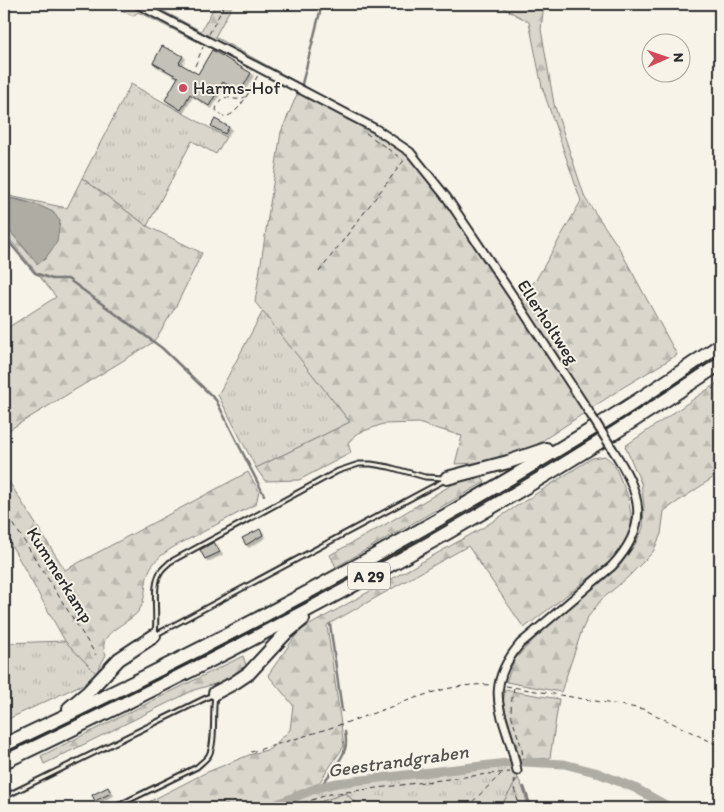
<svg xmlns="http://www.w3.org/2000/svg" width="724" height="812" viewBox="0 0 724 812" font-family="Itim,sans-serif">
<defs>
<pattern id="grass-tufts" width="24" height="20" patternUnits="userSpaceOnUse" patternTransform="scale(1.25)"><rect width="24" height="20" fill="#dad6cc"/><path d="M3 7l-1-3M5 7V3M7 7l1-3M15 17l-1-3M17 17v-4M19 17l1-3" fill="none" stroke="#bbb8af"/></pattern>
<pattern id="forest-firs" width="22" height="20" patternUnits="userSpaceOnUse" patternTransform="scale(1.25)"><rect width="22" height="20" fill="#dad6cc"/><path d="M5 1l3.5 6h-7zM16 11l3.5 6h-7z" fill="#bbb8af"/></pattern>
<filter id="shadow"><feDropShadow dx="2.5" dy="2.5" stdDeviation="0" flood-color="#0004"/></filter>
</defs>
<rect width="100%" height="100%" fill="#f7f3e8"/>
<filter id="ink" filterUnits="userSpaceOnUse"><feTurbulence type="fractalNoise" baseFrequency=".02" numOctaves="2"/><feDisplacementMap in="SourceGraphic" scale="10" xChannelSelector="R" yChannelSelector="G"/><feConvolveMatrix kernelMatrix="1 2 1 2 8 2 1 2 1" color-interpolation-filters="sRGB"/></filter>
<g filter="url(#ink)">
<g fill="url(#grass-tufts)" stroke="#82807c">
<path d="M131 84 226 137 216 154 192 141 147 226 82 178Z"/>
<path d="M263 311 350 422 256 468 218 395Z"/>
<path d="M65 641 96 673 85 683 4 721V643Z"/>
<path d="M491 767H512L518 778 500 808H368L355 803 346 793 303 808H274L319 790 338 785Z"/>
</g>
<g fill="url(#forest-firs)" stroke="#82807c">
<path d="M109 4H150L201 31 216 4H233L215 37 379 127 412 151 518 297 536 280 581 201 542 87 529 22 496 4H544L541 29 554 104 585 198 618 246 677 355 622 388 533 447 506 457 478 463 455 464 462 436 418 423 383 424 356 434 348 443 351 453 299 480 265 481 256 468 350 422 255 302 281 132 298 92 138 12 133 16Z"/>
<path d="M82 178 147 226 202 253 176 306 157 337 152 343 4 433V330L56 297 4 232V224L37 264 38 205C27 202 15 197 4 199V195L67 208Z"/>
<path d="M720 381V473L664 511 661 534 653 552 627 578 601 600 588 617 582 630 561 692 506 682 515 659 538 635 619 567 636 543 643 528 644 505 641 483 625 446Z"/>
<path d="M605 456 614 464 627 494 631 514V527L626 543 619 553 610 562 524 628 468 546 327 625 344 746 319 783 275 801 261 808H137L205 773 249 755 270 749 290 730 293 705 268 675 299 631 484 527 592 458Z"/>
<path d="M248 472 259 491 256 504C238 513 219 523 201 533 184 542 162 550 151 567 142 582 149 599 137 613 129 622 105 631 104 644 103 647 105 652 106 655L96 673 65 641 4 532V474L65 570Z"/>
<path d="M481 475 485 482 336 567 330 555 386 524 458 481Z"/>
<path d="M243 656 247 668 218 683 194 690 44 764 41 756Z"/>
<path d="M505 690 559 699 550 758 520 760 503 703Z"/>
<path d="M518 778 522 786 529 808H500Z"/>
<path d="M346 793 355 803 368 808H303Z"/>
</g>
<path fill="#afaca4" stroke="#7a7874" d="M9 198 38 205 53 212 60 221 57 242 45 259 38 264 4 224V199Z"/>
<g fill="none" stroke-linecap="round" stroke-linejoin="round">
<g stroke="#7a7874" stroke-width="2.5">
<path d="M302 84 322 4"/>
<path d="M4 236 35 273 52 279H68L162 348 216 400 264 495"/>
<path d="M330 624 342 711"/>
<path d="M320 787C328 776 342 761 345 749 347 743 346 738 345 732"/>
<path d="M524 787 531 808"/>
</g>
<g stroke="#afaca4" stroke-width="9">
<path d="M523 762 564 764 595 772 635 788 671 808"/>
<path d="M267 808 320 787 337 783 507 763"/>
</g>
</g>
<g fill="#c4c1b9" stroke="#2b2b2b" filter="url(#shadow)">
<path d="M162 46 183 56 179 63 198 74 212 50 251 73 240 92 223 82 209 106 190 94 181 110 165 100 178 77 153 63Z"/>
<path d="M215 119 229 127 225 134 211 126Z"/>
<path d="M260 529 263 535 246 545 242 538Z"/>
<path d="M214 542 220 552 205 559 200 550Z"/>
<path d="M108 787 111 793 95 801 92 795Z"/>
</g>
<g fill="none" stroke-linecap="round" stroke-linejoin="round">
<defs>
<g id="lane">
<path d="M155 633C158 615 151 585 161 571 163 568 167 565 170 562L338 471 359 464H371L389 467 425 477 444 478"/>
<path d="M157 634 445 480"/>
<path d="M4 797 212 695"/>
<path d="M113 808 197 767C201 763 206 760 209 755 216 742 212 712 215 696"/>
</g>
<g id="street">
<path d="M137 4 376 129 410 152 447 198 517 302 589 412"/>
<path d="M517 771C508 718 478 694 520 644L612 566C651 524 641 494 613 450"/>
</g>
<g id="highway">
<path d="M447 478 508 462 546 449"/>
<path d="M215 693 234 683 249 673 285 634 303 619"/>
<path d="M69 708 88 692 119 659 154 636"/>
<path d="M4 745C202 652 395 549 582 435 629 407 675 376 720 345"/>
<path d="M4 762C250 645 494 517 720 364"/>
</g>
</defs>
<use href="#lane" stroke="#2b2b2b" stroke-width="7"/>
<use href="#street" stroke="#2b2b2b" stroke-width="11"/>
<use href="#highway" stroke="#2b2b2b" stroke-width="16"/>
<g stroke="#2b2b2b" stroke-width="1" stroke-dasharray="5 4" stroke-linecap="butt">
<path d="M209 34 225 4"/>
<path d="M195 66 203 47"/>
<path d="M247 96C234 103 233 96 222 98L217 105 216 110C231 133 252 86 258 75"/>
<path d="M366 133 403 160"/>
<path d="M319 272 405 159"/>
<path d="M4 509 96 655"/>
<path d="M506 686 643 709 720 746"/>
<path d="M514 688C512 697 510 708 512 717 515 731 523 745 523 760"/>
<path d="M251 752C292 740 332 728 371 714 411 700 449 682 492 685"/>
<path d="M515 779 514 788 520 808"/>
<path d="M295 808 306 802 330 794 488 774 510 772"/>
<path d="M466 808 501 774"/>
</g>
<use href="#lane" stroke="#f7f3e8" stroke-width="3"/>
<use href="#street" stroke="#f7f3e8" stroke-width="7"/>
<use href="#highway" stroke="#f7f3e8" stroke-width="12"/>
<defs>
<path id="street-bridge" d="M589 412 613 450"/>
</defs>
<use href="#street-bridge" stroke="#2b2b2b" stroke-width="11" stroke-linecap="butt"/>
<use href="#street-bridge" stroke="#f7f3e8" stroke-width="7"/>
</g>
</g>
<circle fill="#d1495b" stroke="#f7f3e8" stroke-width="2" cx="183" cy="88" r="5"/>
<g text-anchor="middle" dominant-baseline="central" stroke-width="4" stroke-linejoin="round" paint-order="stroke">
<rect fill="#f7f3e8" stroke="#686764" stroke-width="1" x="348" y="562.5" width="42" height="27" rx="4"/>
<g font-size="16" font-weight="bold" fill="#2b2b2b">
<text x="369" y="576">A 29</text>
</g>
<g font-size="18" fill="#2b2b2b" stroke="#f7f3e8" text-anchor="start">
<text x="193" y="88">Harms-Hof</text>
</g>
<g font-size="18" fill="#2b2b2b" stroke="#f7f3e8">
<text transform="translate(548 322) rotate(57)">Ellerholtweg</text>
<text transform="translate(60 575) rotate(58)">Kummerkamp</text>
</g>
<g font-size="19" font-style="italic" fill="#53524f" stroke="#f7f3e8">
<text transform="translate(398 761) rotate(-8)">Geestrandgraben</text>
</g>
</g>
<rect width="724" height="812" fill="none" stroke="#f7f3e8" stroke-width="20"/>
<rect x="10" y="10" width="704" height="792" fill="none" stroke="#2b2b2b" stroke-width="2" filter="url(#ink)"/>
<g transform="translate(666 58) rotate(88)"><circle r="24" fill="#f7f3e8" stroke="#a5a39c"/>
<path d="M0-4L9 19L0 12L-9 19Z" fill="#d1495b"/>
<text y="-8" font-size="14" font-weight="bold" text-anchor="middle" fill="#2b2b2b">N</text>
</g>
</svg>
